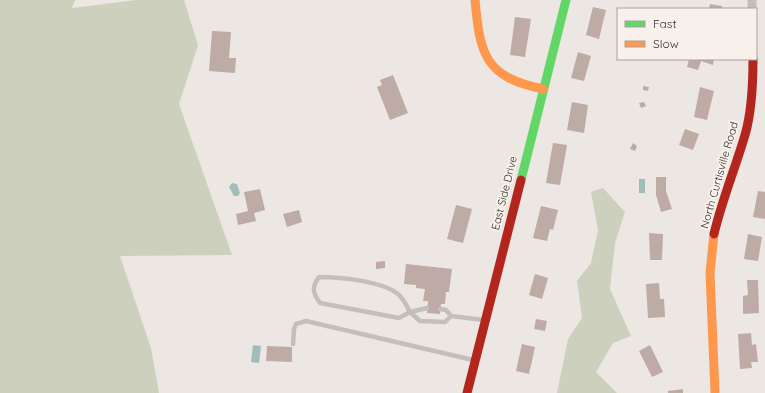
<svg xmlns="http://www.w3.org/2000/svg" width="765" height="393" viewBox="0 0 765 393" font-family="Quicksand,sans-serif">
<rect width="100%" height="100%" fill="#ece7e2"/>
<g fill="#ced0be">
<path d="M0 0H75L72 8 136 0H184L198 45 179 104 232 255 120 256 151 348 159 393H0Z"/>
<path d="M603 188 625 212 615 243 610 289 631 336 613 343 596 372 617 393H557L568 339 582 318 577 281 591 263 598 230 591 192Z"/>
</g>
<g fill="#a1bcb9">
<rect x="639" y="179" width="6" height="14"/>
<path d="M232 183 237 184 240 193 238 196H234L229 187Z"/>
<path d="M253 345 261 346 259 363 251 362Z"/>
</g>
<g fill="#beaba6">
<path d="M710 4 722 6V9H709Z"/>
<path d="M593 7 606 10 599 39 586 35Z"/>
<path d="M515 17 531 19 525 57 510 55Z"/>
<path d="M212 31 231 32 229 58H236L235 73 209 71Z"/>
<path d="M578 52 591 56 584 81 571 78Z"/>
<path d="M689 59 698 60 714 59 713 65 701 61 698 70 687 67Z"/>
<path d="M393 75 408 113 390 120 377 87 382 85 380 80Z"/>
<path d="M643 86 649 87 648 91 643 90Z"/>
<path d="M700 87 714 91 707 120 694 117Z"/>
<path d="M572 102 588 105 584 133 567 130Z"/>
<path d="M644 102 646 106 641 108 639 103Z"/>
<path d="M685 129 699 134 693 150 679 145Z"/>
<path d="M553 143 567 145 560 185 546 183Z"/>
<path d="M633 143 637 146 635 151 630 149Z"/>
<path d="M656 177H666V191L672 209 661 212 656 195Z"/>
<path d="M260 189 265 210 254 213 256 221 238 225 236 214 248 211 244 192Z"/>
<path d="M758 191 765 192V219L753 217Z"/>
<path d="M456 205 472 209 463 243 447 239Z"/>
<path d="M541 206 558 210 553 230 550 229 547 241 533 238Z"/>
<path d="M299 210 302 222 287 227 283 214Z"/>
<path d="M649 233 663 234 662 260H650Z"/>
<path d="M748 234 762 237 758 261 744 259Z"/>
<path d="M385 261V268L376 269V262Z"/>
<path d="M406 264 452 269 449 292H446L445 304H441L440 314 427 313 428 301H423L425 289 416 288V285L404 284Z"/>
<path d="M535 274 548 278 542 299 529 295Z"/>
<path d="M747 280H758L759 313 743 314V296L748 295Z"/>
<path d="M659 283 660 299H664L665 317 648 318 646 284Z"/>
<path d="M536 319 547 321 545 331 534 329Z"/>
<path d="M751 333 752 345 756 344 758 362H751L752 368 740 369 738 334Z"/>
<path d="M522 344 535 347 529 374 516 371Z"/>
<path d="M650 345 663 372 652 377 639 351Z"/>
<path d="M267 346 292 347V362L266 361Z"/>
<path d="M683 389V393H668V391Z"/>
</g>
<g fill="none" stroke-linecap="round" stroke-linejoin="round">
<g stroke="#c5bfbc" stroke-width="4.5">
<path d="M319 277C340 277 382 281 398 294 403 298 407 306 410 312L399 318 320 303C312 292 312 287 319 277Z"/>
<path d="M427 308 410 312 420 321 445 322 451 316 446 310 440 309"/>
<path d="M451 316 484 320"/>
<path d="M293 344 294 329 296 324 306 321 473 360"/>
</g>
<path stroke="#c5bfbc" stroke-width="9" d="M752 0V9"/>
<path stroke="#63d668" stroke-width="9" d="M521 180 566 0"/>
<g stroke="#ff974d" stroke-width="9">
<path d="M475 0C480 55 485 77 543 89"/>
<path d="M714 234 710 273 715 393"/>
</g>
<g stroke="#b3261e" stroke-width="9">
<path d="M714 234C722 200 735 169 745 135 752 111 753 84 753 59"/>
<path d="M467 393 521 180"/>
</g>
</g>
<g text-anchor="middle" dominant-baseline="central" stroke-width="4" stroke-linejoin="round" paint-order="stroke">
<g font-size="11" fill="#352c2a" stroke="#f8f0ea">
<text transform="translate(719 175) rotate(-74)">North Curtisville Road</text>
<text transform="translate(504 193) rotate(-76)">East Side Drive</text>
</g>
</g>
<rect x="617" y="8" width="140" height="52" fill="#f8f0ea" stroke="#aaa29d"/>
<rect x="625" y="21" width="20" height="6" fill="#63d668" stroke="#aaa29d"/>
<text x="653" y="28" font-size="12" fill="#352c2a">Fast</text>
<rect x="625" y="41" width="20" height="6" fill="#ff974d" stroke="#aaa29d"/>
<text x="653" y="48" font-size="12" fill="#352c2a">Slow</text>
</svg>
